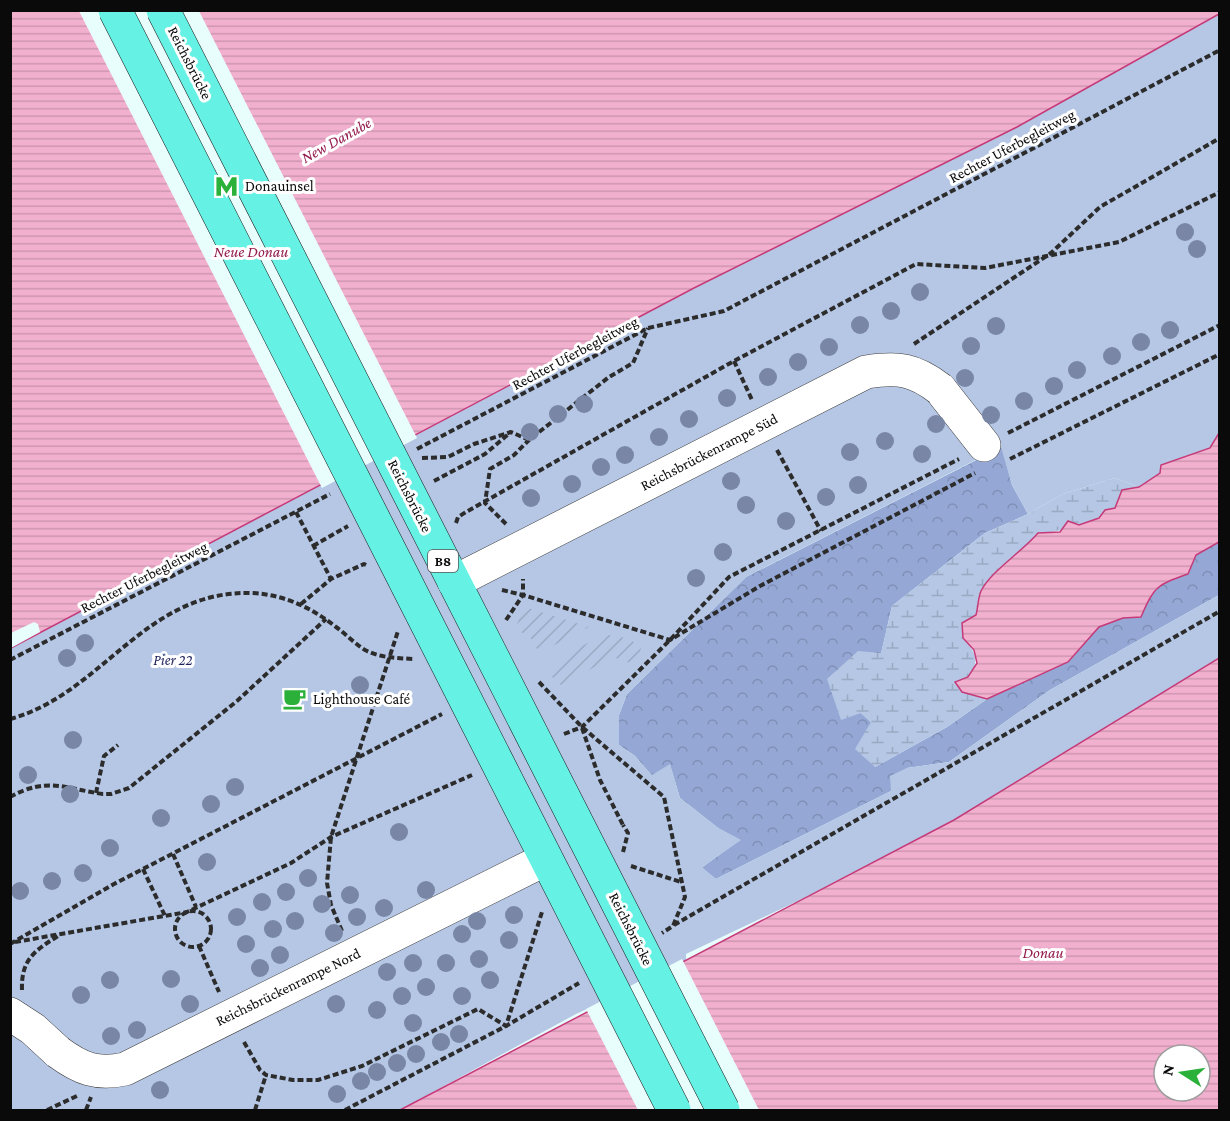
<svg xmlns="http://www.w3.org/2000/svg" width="1230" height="1121" viewBox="0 0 1230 1121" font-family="'Crimson Pro',serif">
<defs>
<pattern id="forest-crowns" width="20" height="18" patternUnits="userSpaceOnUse" patternTransform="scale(1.5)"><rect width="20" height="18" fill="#95a8d5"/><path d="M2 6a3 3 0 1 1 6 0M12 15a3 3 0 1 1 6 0" fill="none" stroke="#7f8fb6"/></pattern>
<pattern id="wetland-marsh" width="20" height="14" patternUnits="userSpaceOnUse" patternTransform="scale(1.5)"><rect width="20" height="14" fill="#b5c7e5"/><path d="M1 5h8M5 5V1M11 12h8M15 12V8" fill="none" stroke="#9aaac3"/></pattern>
<pattern id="garden-furrows" width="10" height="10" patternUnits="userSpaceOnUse" patternTransform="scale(1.5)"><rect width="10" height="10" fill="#b5c7e5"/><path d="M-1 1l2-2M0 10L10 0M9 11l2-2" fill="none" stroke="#9aaac3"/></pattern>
<pattern id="water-rules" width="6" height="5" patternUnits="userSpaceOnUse" patternTransform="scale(1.5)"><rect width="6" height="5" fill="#f2b0cf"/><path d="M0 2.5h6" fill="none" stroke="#ce96b0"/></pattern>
</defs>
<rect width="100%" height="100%" fill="#e8fefd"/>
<path fill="url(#forest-crowns)" d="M1002 447 1012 485 1028 514 985 533 892 606 881 654 861 713 871 722 875 767 947 727 987 699 1068 662 1099 627 1123 618 1141 617C1154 586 1157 585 1187 574L1196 555 1219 542V595L1050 690 949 762 907 768 891 791 716 879 701 868 740 840 718 828 680 798 670 765 652 776 635 756 619 745V715L627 694 746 577Z"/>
<path fill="url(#wetland-marsh)" d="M1115 478 1139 487 1122 490 1115 508C1105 510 1103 516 1095 519 1076 527 1059 532 1038 533L1026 547 1002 566 981 592 976 615 963 638C985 662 973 666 962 692L987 699 947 727 875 767 855 749 871 722 861 713 841 720 827 679 858 651 881 653 892 606 985 533 1028 514 1063 494Z"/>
<path fill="#b5c7e5" d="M1219 14 1220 433 1210 448 1161 465 1160 473 1139 487 1115 478 1063 494 1028 514 1012 485 1001 447 746 577 627 694 619 715V745L635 756 652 775 670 764 680 798 718 828 741 840 702 867 716 879 891 791 890 776 907 768 949 762 1050 690 1219 595V658L954 820 806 897 686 954V964L576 1014 400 1110H11V551L694 288 1017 127Z"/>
<g fill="url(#garden-furrows)">
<path d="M525 607 589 627 541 652 531 644 533 640 515 628Z"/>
<path d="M602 635C616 635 631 637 641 648L639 657 633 664 613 657 561 685 550 675 559 659Z"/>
</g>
<g fill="url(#water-rules)" stroke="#c53b79" stroke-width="1.5" fill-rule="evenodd">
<path d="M11 11H1219V14L1017 127 694 288 11 648Z"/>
<path d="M1219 433V542L1196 555 1188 574C1157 585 1154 586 1141 617L1123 618 1099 627 1068 662 987 699 962 692 955 682 968 677 977 663 974 650 963 638 962 623 976 615C978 608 978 598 981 591 991 571 1023 551 1038 533L1060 532 1068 521 1079 525 1099 518 1105 510 1115 508 1122 490 1139 487 1160 473 1161 465 1210 448Z"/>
<path d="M1219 658V1110H400L954 820ZM1164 1055H1200V1091H1164Z"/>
</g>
<g fill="#e8fefd">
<path d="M79 11H199L417 438 322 488Z"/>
<path d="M34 622 38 624 40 632 11 648V633Z"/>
<path d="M682 959 759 1110H638L586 1009Z"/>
</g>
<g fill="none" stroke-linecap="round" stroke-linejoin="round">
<defs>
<g id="minor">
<path d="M940 389 984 445"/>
<path d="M10 1014 33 1029 58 1052"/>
</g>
</defs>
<use href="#minor" stroke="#3d3d3d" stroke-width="34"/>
<g stroke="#2c2c2c" stroke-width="4" stroke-dasharray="6 3" stroke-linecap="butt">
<path d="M914 344 1051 253 1100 207 1220 138"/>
<path d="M734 361 752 400"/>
<path d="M1008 433 1220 325"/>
<path d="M417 449 648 328 724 311 1220 50"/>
<path d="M777 450 821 531"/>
<path d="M422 458 448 457 474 444 511 432 529 440"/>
<path d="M1010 459 1220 354"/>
<path d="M434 481 485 454 511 432"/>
<path d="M296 512 331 579"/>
<path d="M456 523 458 517 466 512 734 361 916 264 985 268 1119 242 1220 192"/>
<path d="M506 524 485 503 490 469 514 455 529 440 609 377 633 363 648 328"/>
<path d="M313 546 348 526"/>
<path d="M502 590 523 595V579"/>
<path d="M301 604 331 579 364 564 366 565"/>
<path d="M506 620 523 595 670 640 760 586 975 473"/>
<path d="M10 660 330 494"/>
<path d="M539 682 582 727 664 797 685 897 673 926 662 933"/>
<path d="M10 719C103 694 145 589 253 593 285 595 312 608 336 627 346 634 355 644 365 650 380 658 397 658 414 659"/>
<path d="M582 728 600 780 623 825"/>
<path d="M564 734 582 727 670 640 729 577 959 459"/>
<path d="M96 793 104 756 118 745"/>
<path d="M10 797C48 776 66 789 103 794H111L129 788 237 701 326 619"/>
<path d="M173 854 196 907"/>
<path d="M631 866 681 882"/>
<path d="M143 869 165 916"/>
<circle cx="193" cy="929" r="18"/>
<path d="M674 925 1220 611"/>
<path d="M342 931 331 905 327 883 331 837 398 631"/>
<path d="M15 942 187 912 291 863 331 837 472 775"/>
<path d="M10 944 114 884 442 714"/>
<path d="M199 946 219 992"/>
<path d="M22 990C21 960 34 951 58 936"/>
<path d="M244 1042 260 1070 266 1075 293 1080H318L362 1066 478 1009 506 1026 542 912"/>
<path d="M47 1110 79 1095"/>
<path d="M86 1110 91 1097"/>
<path d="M255 1110 266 1075"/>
<path d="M345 1110 506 1026 579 983"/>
</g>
<use href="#minor" stroke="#fff" stroke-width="33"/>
<defs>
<g id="minor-bridge">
<path d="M454 582 866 372C898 367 914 369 940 389"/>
<path d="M58 1052C81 1069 97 1075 125 1069L546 859"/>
</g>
<g id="major-bridge">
<path d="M115 10 674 1110"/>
<path d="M163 10 723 1110"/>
</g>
</defs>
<use href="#minor-bridge" stroke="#3d3d3d" stroke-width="34" stroke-linecap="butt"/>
<use href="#major-bridge" stroke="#1b1b1b" stroke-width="34" stroke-linecap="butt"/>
<path stroke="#2c2c2c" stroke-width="4" stroke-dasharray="6 3" stroke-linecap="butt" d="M623 852 628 833 623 825"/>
<use href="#minor-bridge" stroke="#fff" stroke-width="33"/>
<use href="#major-bridge" stroke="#65f1e4" stroke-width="33"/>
</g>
<g fill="#7986a5">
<circle cx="1185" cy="232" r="9"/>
<circle cx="1197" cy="249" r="9"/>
<circle cx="920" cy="292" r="9"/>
<circle cx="891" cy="311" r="9"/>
<circle cx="860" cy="325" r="9"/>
<circle cx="996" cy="326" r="9"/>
<circle cx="1170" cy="330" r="9"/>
<circle cx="1141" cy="342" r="9"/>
<circle cx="971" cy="346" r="9"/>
<circle cx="829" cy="347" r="9"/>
<circle cx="1112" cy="356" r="9"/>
<circle cx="798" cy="362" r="9"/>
<circle cx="1077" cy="370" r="9"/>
<circle cx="768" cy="377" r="9"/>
<circle cx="965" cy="378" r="9"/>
<circle cx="1054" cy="386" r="9"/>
<circle cx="727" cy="398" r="9"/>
<circle cx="1024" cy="401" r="9"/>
<circle cx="584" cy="404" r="9"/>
<circle cx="558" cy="414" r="9"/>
<circle cx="991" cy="415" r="9"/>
<circle cx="689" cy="419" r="9"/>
<circle cx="936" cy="424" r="9"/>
<circle cx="530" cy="432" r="9"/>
<circle cx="659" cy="437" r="9"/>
<circle cx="885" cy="441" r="9"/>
<circle cx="850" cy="452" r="9"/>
<circle cx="922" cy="454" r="9"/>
<circle cx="625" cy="455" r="9"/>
<circle cx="601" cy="467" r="9"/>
<circle cx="731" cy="481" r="9"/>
<circle cx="572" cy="484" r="9"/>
<circle cx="858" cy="485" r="9"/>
<circle cx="826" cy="497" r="9"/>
<circle cx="531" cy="498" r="9"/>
<circle cx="746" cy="505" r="9"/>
<circle cx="786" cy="521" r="9"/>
<circle cx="723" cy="552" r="9"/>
<circle cx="696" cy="578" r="9"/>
<circle cx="85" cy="643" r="9"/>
<circle cx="67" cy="658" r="9"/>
<circle cx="360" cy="685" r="9"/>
<circle cx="73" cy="740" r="9"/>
<circle cx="28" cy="775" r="9"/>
<circle cx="235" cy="787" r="9"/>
<circle cx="70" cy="794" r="9"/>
<circle cx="211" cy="804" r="9"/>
<circle cx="161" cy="818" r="9"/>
<circle cx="399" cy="832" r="9"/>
<circle cx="110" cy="848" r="9"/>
<circle cx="207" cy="862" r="9"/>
<circle cx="83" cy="873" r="9"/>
<circle cx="308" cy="878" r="9"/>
<circle cx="52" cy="881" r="9"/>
<circle cx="426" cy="890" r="9"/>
<circle cx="20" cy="891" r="9"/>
<circle cx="286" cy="892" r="9"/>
<circle cx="350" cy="895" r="9"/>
<circle cx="262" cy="902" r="9"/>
<circle cx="322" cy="904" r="9"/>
<circle cx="384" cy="908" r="9"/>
<circle cx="514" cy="915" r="9"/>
<circle cx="237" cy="917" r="9"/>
<circle cx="357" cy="917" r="9"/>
<circle cx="295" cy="921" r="9"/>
<circle cx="477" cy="921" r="9"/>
<circle cx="273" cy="929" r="9"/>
<circle cx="334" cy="933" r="9"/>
<circle cx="462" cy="934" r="9"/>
<circle cx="509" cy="940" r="9"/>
<circle cx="246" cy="944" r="9"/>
<circle cx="280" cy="955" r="9"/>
<circle cx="479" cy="959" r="9"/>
<circle cx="413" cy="963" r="9"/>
<circle cx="446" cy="963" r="9"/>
<circle cx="260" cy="968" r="9"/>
<circle cx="387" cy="972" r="9"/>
<circle cx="171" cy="979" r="9"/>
<circle cx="110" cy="980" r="9"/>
<circle cx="490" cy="980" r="9"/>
<circle cx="426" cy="987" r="9"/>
<circle cx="81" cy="995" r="9"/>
<circle cx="402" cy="996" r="9"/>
<circle cx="462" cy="996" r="9"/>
<circle cx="190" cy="1004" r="9"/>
<circle cx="336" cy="1004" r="9"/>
<circle cx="377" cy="1010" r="9"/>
<circle cx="413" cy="1023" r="9"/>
<circle cx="137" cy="1030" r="9"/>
<circle cx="459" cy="1034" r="9"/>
<circle cx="111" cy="1036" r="9"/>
<circle cx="441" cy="1042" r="9"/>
<circle cx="416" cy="1054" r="9"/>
<circle cx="397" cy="1063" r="9"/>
<circle cx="377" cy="1072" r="9"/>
<circle cx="361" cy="1081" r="9"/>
<circle cx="160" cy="1090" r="9"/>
<circle cx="337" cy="1094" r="9"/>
</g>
<defs>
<symbol id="metro-bare" viewBox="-9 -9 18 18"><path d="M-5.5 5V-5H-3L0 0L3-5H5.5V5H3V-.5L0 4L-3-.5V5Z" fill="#2bb139" stroke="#fff" stroke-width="2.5" paint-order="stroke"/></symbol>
<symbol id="cafe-bare" viewBox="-9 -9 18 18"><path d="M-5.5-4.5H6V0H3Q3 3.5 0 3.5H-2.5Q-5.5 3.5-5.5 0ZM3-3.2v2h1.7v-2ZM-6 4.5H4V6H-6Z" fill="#2bb139" stroke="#fff" stroke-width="2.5" paint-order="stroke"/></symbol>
</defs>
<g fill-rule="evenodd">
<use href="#metro-bare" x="210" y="170" width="33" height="33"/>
<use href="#cafe-bare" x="278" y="682" width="33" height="33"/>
</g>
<g text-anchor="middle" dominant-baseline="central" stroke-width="6" stroke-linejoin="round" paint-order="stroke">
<rect fill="#fff" stroke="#545454" stroke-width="1.5" x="428" y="550" width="30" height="22" rx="4.5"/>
<g font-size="14" font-weight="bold" fill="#0a0a0a">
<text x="443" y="561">B8</text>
</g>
<g font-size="15" fill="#0a0a0a" stroke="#fff">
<text transform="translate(190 63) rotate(63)">Reichsbrücke</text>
<text transform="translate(1012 146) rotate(-28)">Rechter Uferbegleitweg</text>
<text transform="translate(575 353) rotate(-28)">Rechter Uferbegleitweg</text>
<text transform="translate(709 452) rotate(-27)">Reichsbrückenrampe Süd</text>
<text transform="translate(410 496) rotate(63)">Reichsbrücke</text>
<text transform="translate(144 577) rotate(-27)">Rechter Uferbegleitweg</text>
<text transform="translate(631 929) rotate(63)">Reichsbrücke</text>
<text transform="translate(288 987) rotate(-26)">Reichsbrückenrampe Nord</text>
</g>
<g font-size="15" fill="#0a0a0a" stroke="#fff" text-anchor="start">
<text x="245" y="186">Donauinsel</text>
<text x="313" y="699">Lighthouse Café</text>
</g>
<g font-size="15" font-style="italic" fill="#1f235d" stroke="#fff">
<text x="173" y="660">Pier 22</text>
</g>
<g font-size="16" font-style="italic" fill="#931c4d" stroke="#fff">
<text transform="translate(336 140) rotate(-29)">New Danube</text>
<text x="251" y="251">Neue Donau</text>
<text x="1043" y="952">Donau</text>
</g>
</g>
<rect width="1230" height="1121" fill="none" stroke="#0a0a0a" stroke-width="24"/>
<g transform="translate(1182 1073) rotate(282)"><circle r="28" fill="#ffffff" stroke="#9d9d9d" stroke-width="1.5"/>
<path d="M0-4.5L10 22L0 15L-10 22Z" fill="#2bb139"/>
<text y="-9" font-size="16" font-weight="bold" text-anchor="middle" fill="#0a0a0a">N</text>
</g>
</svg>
